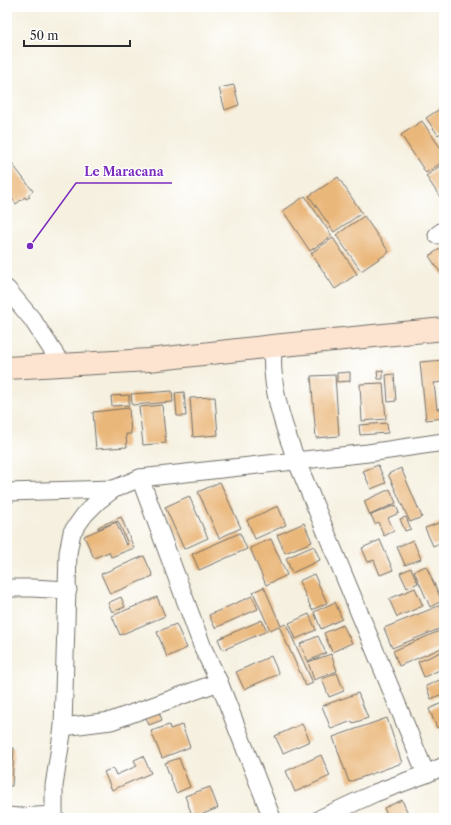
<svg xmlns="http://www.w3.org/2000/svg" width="451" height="825" viewBox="0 0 451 825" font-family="'Libre Caslon Text',serif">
<rect width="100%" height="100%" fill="#fff"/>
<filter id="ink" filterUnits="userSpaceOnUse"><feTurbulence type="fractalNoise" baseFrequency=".025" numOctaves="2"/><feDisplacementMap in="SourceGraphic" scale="8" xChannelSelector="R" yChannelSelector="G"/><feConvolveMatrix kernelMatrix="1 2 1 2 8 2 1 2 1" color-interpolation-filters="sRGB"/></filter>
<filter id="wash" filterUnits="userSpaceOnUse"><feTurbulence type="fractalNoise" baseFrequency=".012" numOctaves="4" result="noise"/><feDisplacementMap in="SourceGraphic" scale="16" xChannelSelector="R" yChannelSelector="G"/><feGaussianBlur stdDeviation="0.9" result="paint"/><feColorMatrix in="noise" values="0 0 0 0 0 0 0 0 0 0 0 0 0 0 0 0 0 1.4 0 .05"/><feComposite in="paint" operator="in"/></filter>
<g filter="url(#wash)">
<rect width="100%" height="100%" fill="#f5f0df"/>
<g id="blocks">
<g fill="#eab77a">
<path d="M234 85 239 105 225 110 219 88Z"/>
<path d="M444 106V131L438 135 426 118Z"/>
<path d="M422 121 444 153V161L426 173 401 135Z"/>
<path d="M7 157 33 191 28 195 30 197 26 199 25 197 16 204 7 192Z"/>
<path d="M444 163V203L426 176Z"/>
<path d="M338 177 362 213 334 232 309 196Z"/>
<path d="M305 196 332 236 310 251 283 211Z"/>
<path d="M364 216 389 252 361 271 336 235Z"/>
<path d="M333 238 357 274 335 289 311 253Z"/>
<path d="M444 246V274L442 275 429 256Z"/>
<path d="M444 360V382L434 383 437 409 444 408V418L426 420 420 362Z"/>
<path d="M383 370V379H378L377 371Z"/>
<path d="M350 372V381L337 382V373Z"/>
<path d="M394 374 396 401 388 402 386 375Z"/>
<path d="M335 375 339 436 316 438 311 376Z"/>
<path d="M383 383 386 419 362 421 360 384Z"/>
<path d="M172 391 173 402 132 405 131 394Z"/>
<path d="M184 392 186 416H177L175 393Z"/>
<path d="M129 395V405L112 406 111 396Z"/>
<path d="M215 397 218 435 193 437 190 398Z"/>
<path d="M162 405 166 443 143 445 139 407Z"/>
<path d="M129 408 131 434H126L127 447 96 449 93 412Z"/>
<path d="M387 423 388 433 360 435 359 425Z"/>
<path d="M378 465 386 483 371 489 363 471Z"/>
<path d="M401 468 422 517 410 522 388 474Z"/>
<path d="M220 482 241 528 219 538 198 492Z"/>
<path d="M390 489 396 503 370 515 364 501Z"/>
<path d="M189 496 208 538 184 549 165 507Z"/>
<path d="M396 505 399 513 388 518 394 531 384 536 378 522 375 524 371 515Z"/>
<path d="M278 506 286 525 255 539 247 520Z"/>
<path d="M121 517 134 548 111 557 109 552 94 558 84 536 116 522 126 545 128 544 118 521 98 529V527Z"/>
<path d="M406 517 411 529 405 531 400 519Z"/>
<path d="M444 521V541L433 546 425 528Z"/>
<path d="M304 523 312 542 285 553 277 535Z"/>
<path d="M240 533 247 549 199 570 192 554Z"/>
<path d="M271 539 287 575 266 585 250 548Z"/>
<path d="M380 540 393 570 380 575 374 560 368 562 362 548Z"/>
<path d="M413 540 421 559 405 565 397 547Z"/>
<path d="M314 546 320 560 292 573 286 558Z"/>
<path d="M144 556 153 576 110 594 101 574Z"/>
<path d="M426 566 442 601 430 607 414 571Z"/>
<path d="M411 568 418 583 407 588 400 573Z"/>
<path d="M314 574 327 603 312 610 299 581Z"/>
<path d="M264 587 281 626 286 624 313 683 306 686 279 626 270 630 253 592Z"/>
<path d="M415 588 423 606 397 617 389 599Z"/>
<path d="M252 596 258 609 215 628 209 615Z"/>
<path d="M121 597 125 607 112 612 108 603Z"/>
<path d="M157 597 165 616 120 635 112 616Z"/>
<path d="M335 602 342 619 321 629 314 612Z"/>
<path d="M441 605 444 612V627L392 648 384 628Z"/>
<path d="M309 614 316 630 296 639 289 623Z"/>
<path d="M262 620 267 631 223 650 218 639Z"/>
<path d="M176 624 187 648 167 657 157 632Z"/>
<path d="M343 625 352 643 332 652 324 633Z"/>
<path d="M444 629V647L399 666 393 651Z"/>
<path d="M318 636 326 653 308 661 300 644Z"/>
<path d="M441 652 444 658V668L424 677 418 662Z"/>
<path d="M331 654 337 671 314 680 308 662Z"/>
<path d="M271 656 279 674 244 689 236 672Z"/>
<path d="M337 673 344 691 329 697 322 679Z"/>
<path d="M444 678V693L431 699 426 686Z"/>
<path d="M358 693 368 718 353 723 352 721 331 729 322 706Z"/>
<path d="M444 702V725L437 728 429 709Z"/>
<path d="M158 710 162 720 149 725 145 715Z"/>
<path d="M387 718 402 763 349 782 333 737Z"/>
<path d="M302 724 310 741 283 753 275 736Z"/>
<path d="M169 725 170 729 182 725 190 747 162 758 151 731Z"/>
<path d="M7 747 14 748 12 786H7Z"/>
<path d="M321 755 330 776 295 792 286 771Z"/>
<path d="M143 756 151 773 112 790 104 772 113 768 116 775 137 766 134 760Z"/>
<path d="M179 758 190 787 176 793 165 763Z"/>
<path d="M210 787 218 808 193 818 185 796Z"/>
<path d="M402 800 410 818H388L384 808Z"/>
</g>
</g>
</g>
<g filter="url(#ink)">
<use href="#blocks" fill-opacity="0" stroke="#72706a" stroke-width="1"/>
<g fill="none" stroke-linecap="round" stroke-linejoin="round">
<defs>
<g id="minor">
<path d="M437 235 444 230"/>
<path d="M7 289 32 319 62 365"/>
<path d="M273 346C273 354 272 363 273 371 275 402 286 433 297 462L426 774"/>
<path d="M140 478 203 648 219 682 272 818"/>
<path d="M7 492 114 489"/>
<path d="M7 588H32L68 590"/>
<path d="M63 727 111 721 219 682"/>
<path d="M7 816 19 817 54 815"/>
<path d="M54 818V786L63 727 68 553 72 532 85 514 98 501 114 489 140 478 368 453 444 442"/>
<path d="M321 818 375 793 426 774 444 766"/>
</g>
<path id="secondary" d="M7 368 149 360 273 346 444 329"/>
</defs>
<use href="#minor" stroke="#72706a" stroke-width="19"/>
<use href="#secondary" stroke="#72706a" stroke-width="24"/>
<use href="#minor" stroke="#fff" stroke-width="17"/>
<use href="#secondary" stroke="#fde4d1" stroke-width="22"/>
</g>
</g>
<path fill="none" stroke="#7b2cbf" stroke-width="1.5" d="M30 246L76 183H172"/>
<circle fill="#7b2cbf" stroke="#fff" stroke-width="1.5" cx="30" cy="246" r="4"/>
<g font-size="12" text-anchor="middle" font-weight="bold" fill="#7b2cbf" stroke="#fff" stroke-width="3" stroke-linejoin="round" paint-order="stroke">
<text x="124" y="176">Le Maracana</text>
</g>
<rect width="451" height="825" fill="none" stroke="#fff" stroke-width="24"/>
<path d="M24 40v6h106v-6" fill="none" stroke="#2b2b2b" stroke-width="2"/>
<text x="30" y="40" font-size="12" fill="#2b2b2b" stroke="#ffffff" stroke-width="3" paint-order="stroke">50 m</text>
</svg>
